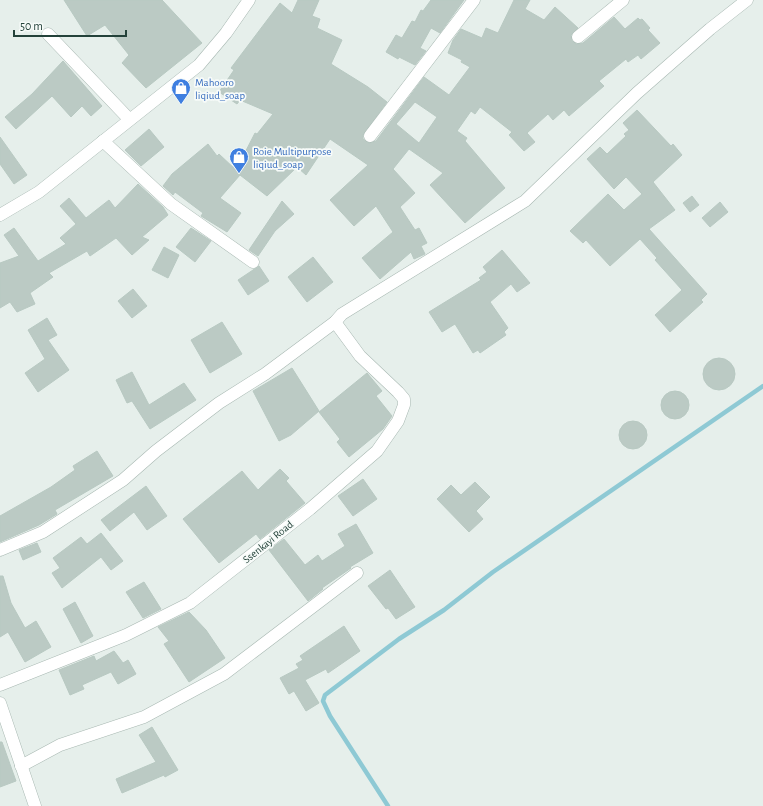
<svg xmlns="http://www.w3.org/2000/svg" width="763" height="806" viewBox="0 0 763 806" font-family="'Alegreya Sans',sans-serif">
<rect width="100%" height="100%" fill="#e6efeb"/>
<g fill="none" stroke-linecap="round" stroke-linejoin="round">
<path stroke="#8ec9d4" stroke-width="4.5" d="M388 806 330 716 323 701 325 695 399 639 444 610 493 572 763 386"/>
</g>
<g fill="#bbcac4" stroke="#b8c9c2" fill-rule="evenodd">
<path d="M64 0H162L202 43 146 88 122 63 129 55 105 25 87 36Z"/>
<path d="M298 0H319L312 16 320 19 317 28 342 40 331 64 368 87 387 102 363 135V139L369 143 376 141 424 77 449 95 470 67 461 62 462 60 448 53 453 40 461 29 482 38 486 28 498 33 514 0H530L525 9 544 20 555 7 578 28 571 35 572 41 576 44 583 43 614 17 625 29 638 18 640 20 642 19 650 28 648 30 660 43 641 59 638 55 628 62 626 59 599 81 604 86 569 116 564 110 553 120 548 114 527 133 535 142 524 151 509 135 512 132 480 107 475 114 471 111 457 131 467 138 465 141 505 188 465 223 430 185 443 173 409 149 393 169 415 193 400 207 415 230 419 228 427 243 421 246 425 254 414 259 411 252 380 279 362 258 393 232 376 206 354 226 330 200 368 165 330 139 306 175 297 167 267 196 240 175 220 198 241 213 227 232 201 216 203 213 175 192 173 195 163 186 172 174 208 144 217 156 219 154 236 170 255 133 257 134 273 114 240 100 237 104 219 92 234 70 231 68 280 3 292 13ZM415 102 437 117 419 143 396 124Z"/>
<path d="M431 0H464L440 33 431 28 420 48 426 51 415 65 399 57 398 59 386 52 396 35 402 38 412 21 415 22 421 10 423 11Z"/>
<path d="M63 61 102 106 91 116 82 106 71 117 52 96 16 129 5 117 32 94Z"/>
<path d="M637 110 671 146 673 144 682 155 653 182 675 210 649 229 707 294 701 300 703 302 670 332 655 315 682 290 655 260 657 258 640 239 610 266 586 240 583 243 570 231 608 194 624 210 642 194 626 177 614 189 587 159 600 147 607 154 626 136 624 134 629 130 623 123Z"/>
<path d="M149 129 164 147 141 166 125 150Z"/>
<path d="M0 137 27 175 14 184 0 164Z"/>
<path d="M138 184 163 207 168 215 142 237 149 240 132 255 116 238 90 256 87 251 49 273 53 277 30 293 35 304 17 312 10 302 0 308V263L19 256 4 235 14 228 38 261 66 244 60 238 76 224 60 206 69 198 86 218 109 200 115 208Z"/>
<path d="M692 196 699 205 690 212 683 203Z"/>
<path d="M282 201 294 214 275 231 258 256 249 250Z"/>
<path d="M720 202 728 212 710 227 702 218Z"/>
<path d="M191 228 211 241 195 262 176 247Z"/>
<path d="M164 247 179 255 168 278 152 270Z"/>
<path d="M502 250 530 283 517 292 511 284 490 302 508 328 504 332 506 335 480 353 478 350 473 353 455 324 442 332 429 312 481 280 479 278 487 272 483 267Z"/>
<path d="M313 257 333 282 307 302 288 277Z"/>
<path d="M259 266 269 281 248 295 238 280Z"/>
<path d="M133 289 147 306 132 318 118 301Z"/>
<path d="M47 318 57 335 48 340 69 370 38 392 25 373 45 359 28 330Z"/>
<path d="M222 322 242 354 210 373 191 340Z"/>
<circle cx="719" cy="374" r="16"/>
<path d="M292 368 319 411 291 435 279 441 253 391Z"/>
<path d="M132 372 149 405 184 383 196 400 150 429 132 401 127 403 116 380Z"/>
<path d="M367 373 382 391 376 396 392 416 383 429 349 457 337 442 340 439 319 412Z"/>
<circle cx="675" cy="405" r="14"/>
<circle cx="633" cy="435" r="14"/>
<path d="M97 451 113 476 55 510 57 514 39 525 0 542V516L51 487 75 470 73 466Z"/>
<path d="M280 469 289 478 286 481 305 503 260 539 256 534 219 563 183 519 242 471 258 490Z"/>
<path d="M363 479 377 499 353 516 338 496Z"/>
<path d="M475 482 490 497 476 511 483 519 469 532 437 499 451 485 461 495Z"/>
<path d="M146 486 167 516 147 530 134 512 110 531 101 520Z"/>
<path d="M356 524 373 553 350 567 351 568 322 588 323 589 308 601 269 550 284 539 305 565 318 555 322 561 345 546 338 534Z"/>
<path d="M101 533 123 561 111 570 101 557 62 588 52 573 60 568 53 558 81 537 87 544Z"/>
<path d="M37 543 41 552 23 560 19 550Z"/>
<path d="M390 570 415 607 396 619 388 608 386 609 368 586Z"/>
<path d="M0 576H3L11 603 25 628 36 621 51 647 25 662 8 632 0 637Z"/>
<path d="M144 582 161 609 143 618 126 592Z"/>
<path d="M75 602 93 636 81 643 63 609Z"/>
<path d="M189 612 206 630 225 658 189 682 164 644 169 641 158 627Z"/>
<path d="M344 626 360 651 328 673 326 669 305 680 319 703 306 711 294 691 289 694 280 678 299 668 296 664 303 660 300 656Z"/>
<path d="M114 651 123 663 128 660 136 674 118 684 111 672 82 685 84 689 70 695 59 670 94 656 96 661Z"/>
<path d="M152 727 178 770 165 777 164 775 122 793 116 779 156 762 139 735Z"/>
<path d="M0 742H2L16 781 0 787Z"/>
</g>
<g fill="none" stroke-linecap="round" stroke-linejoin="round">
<defs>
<g id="street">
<path d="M48 34 129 119"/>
<path d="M578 37 623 0"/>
<path d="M370 136 474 0"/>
<path d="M103 141 171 204 253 262"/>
<path d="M0 215 39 192 199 65 226 33 249 0"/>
<path d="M0 550 43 532 123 480 156 451 219 403 265 374 335 322 342 314 525 201 637 93 710 29 747 0"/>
<path d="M0 685 126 635 190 603 310 509 377 451 398 421 404 405V399L398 392 360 356 335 322"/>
<path d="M0 703 35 806"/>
<path d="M21 766 60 745 144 717 224 674 357 573"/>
</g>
</defs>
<use href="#street" stroke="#a8b8b2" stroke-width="13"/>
<use href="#street" stroke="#fff" stroke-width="12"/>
</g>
<defs>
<symbol id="shop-pin" viewBox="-11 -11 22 30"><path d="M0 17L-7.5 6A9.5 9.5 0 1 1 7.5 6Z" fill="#3f7fe0" stroke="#f7fbf9"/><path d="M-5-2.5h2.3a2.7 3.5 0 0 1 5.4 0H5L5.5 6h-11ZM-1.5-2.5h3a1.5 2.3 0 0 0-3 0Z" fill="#fff"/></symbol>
</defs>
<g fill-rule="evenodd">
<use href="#shop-pin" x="170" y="77" width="22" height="30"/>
<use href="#shop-pin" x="228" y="146" width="22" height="30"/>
</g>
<g text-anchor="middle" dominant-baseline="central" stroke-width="3.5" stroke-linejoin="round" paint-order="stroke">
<g font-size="11" fill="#366cbe" stroke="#f7fbf9" text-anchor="start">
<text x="195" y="82">Mahooro<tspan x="195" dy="13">liqiud_soap</tspan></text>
<text x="253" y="151">Roie Multipurpose<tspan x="253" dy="13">liqiud_soap</tspan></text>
</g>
<g font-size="11" fill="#24423a" stroke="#f7fbf9">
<text transform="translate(268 542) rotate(-39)">Ssenkayi Road</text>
</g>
</g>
<path d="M14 30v6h112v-6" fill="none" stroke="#24423a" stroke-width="2"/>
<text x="20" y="30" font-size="12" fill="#24423a" stroke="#f7fbf9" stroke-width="3" paint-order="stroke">50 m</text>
</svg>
